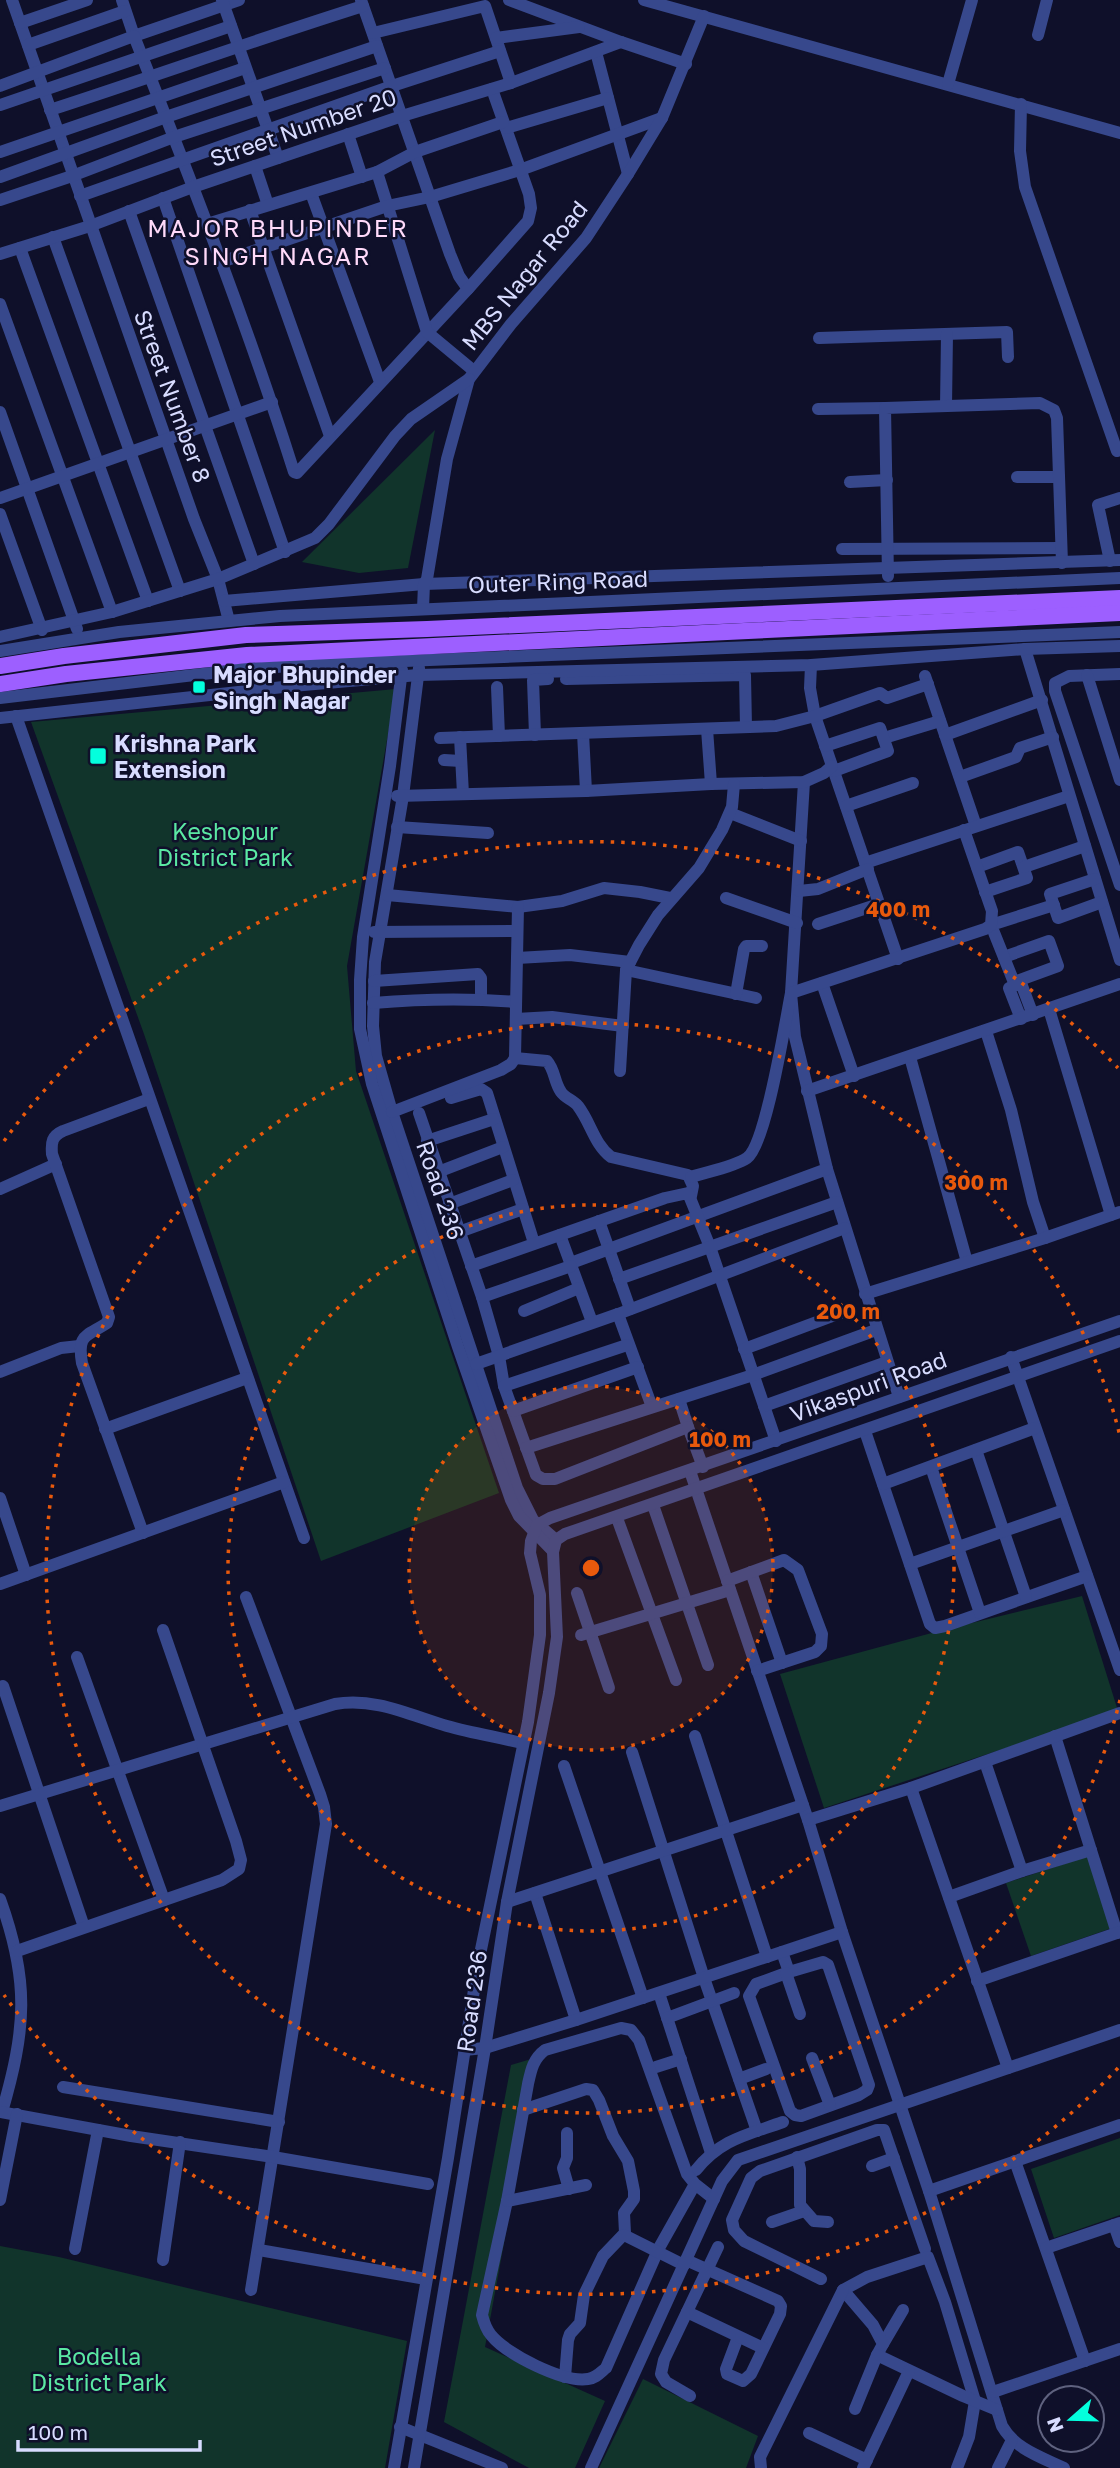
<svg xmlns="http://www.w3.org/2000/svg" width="1120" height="2468" viewBox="0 0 1120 2468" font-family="'Golos Text',sans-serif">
<rect width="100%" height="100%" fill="#0f102a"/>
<g fill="#11342b">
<path d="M435 430 408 568 359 573 302 562Z"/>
<path d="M396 689 347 966 356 1071 499 1493 321 1561 144 1034 31 722Z"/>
<path d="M1082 1596 1118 1711 824 1808 780 1674 939 1631Z"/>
<path d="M1091 1855 1115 1927 1031 1956 1006 1883Z"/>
<path d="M538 2057 485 2347 605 2401 575 2468H529L444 2422 511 2065Z"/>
<path d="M1120 2138V2215L1054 2238 1031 2169Z"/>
<path d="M0 2246 59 2257 407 2341 385 2468H0Z"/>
<path d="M643 2379 758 2436 746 2468H599Z"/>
</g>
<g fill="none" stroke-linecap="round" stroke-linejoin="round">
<g stroke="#37488c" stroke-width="12">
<path d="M12 0 194 519 218 579 229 621"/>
<path d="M122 0 134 36 239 0"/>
<path d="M222 0 278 158"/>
<path d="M361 0 450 254 459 276 468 289"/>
<path d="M509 0 621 42 686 64"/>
<path d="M644 0 1120 133"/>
<path d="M20 23 87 0"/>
<path d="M373 33 485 6 511 83"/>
<path d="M1038 35 1047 0"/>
<path d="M496 38 579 27"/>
<path d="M28 45 125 11"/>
<path d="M596 52 628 174"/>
<path d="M948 84 972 0"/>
<path d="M0 86 134 36C191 180 247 324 294 472L297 473 468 289 528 221 531 208 529 194 492 89"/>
<path d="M1021 104 1020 151 1025 187 1117 451"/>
<path d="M0 105 231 26"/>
<path d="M50 110C155 76 258 39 363 6"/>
<path d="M506 128 608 98"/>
<path d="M348 134 362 177"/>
<path d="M0 152 245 68"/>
<path d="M255 166 268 205"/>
<path d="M377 172 415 152 503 122"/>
<path d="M0 177 166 117 377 46"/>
<path d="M311 193 380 382"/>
<path d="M80 196 392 86 500 51"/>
<path d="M163 198 285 552"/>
<path d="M0 200 72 176 174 137 385 68"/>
<path d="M250 210 330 436"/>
<path d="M129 211 254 564"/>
<path d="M207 224 377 172 427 332 474 371"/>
<path d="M53 237 180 591"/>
<path d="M20 248 148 601"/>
<path d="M0 254 90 226 193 187 402 116 511 83 621 42"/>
<path d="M221 262 387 206 430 197 520 170 662 118"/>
<path d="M0 304 112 612"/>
<path d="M819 338 1007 332 1008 357"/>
<path d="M946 406 947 334"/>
<path d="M818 409 885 408"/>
<path d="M0 412 77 629"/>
<path d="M1017 477H1059"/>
<path d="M850 482 887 480"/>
<path d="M0 498 272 402"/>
<path d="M0 514 42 630"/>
<path d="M842 549 1060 548"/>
<path d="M1110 561 1098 505 1120 498"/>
<path d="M888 576 885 408 1040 403 1054 410 1057 418 1062 563"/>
<path d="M224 601 424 584 1120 560"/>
<path d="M423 609 424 584 427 579 447 459 469 379 511 324 586 238 628 174 662 118 704 16"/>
<path d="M0 637 112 612 218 579 315 538 329 524 395 436 411 419 469 379"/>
<path d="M1025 649 1120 960"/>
<path d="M0 651 119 632 280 616 1120 578"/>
<path d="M811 665 810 688 815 716 898 959"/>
<path d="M419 668 403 796 375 962 373 1026 376 1056 392 1112 517 1488 533 1520 556 1540"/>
<path d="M402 670 390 766 363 937 360 980V1029L372 1084 458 1347 511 1500 519 1516 553 1551"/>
<path d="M1120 674 1069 676 1055 683V691L1120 885"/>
<path d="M1087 675 1120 780"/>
<path d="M925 676 976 826"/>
<path d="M566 679 745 675 746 727"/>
<path d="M497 687 499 736"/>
<path d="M0 698 245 669 306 665 1120 632"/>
<path d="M16 716 304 1538"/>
<path d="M0 718 292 686 418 675 811 665 1025 649 1120 646"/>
<path d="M707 729 711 784"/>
<path d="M583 733 586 791"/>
<path d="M535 735 533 680 548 679"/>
<path d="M945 735 1042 700"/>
<path d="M460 737 463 794"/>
<path d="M440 738 776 726 815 716 880 693 887 698 928 684"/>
<path d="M884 738 940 721"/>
<path d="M825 746 880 728 888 751 834 771"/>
<path d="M444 760 461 761"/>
<path d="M960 777 1016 757 1020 748 1053 737"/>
<path d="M804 782 791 993 795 1037 827 1169 899 1397"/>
<path d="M397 796 586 791 711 784 804 782 824 773 832 766"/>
<path d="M846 806 913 783"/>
<path d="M730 813 801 841"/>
<path d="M397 827 488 833"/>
<path d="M865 863 1069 796"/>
<path d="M977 867 1018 852 1027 878 985 892"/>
<path d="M1024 867 1085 846"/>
<path d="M1095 879 1050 894 1058 918 1102 902"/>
<path d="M799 891 818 889 868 869"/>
<path d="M387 895 518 907 562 901 604 888 640 892 670 898"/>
<path d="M726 898 797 923"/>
<path d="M818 924 879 904"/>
<path d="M374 932 517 931"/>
<path d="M1004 957 1049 941 1058 966 1014 982"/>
<path d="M517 958 570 955 630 962"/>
<path d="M626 970 756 998"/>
<path d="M374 981 478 974 481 978V999"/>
<path d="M822 983 854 1076"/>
<path d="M1015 985 991 925 1054 905"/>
<path d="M736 994 744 949 746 946H762"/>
<path d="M373 1003C421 999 468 998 516 1002"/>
<path d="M1049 1009 1111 1215"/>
<path d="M516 1019 552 1017 623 1026"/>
<path d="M1021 1019 1009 988 1021 983 1033 1015"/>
<path d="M986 1031 1011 1110 1033 1202 1045 1238"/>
<path d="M910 1057 967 1262"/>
<path d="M515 1058 547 1061C555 1070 554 1082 561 1092 565 1098 573 1100 578 1106 591 1123 594 1144 611 1157L688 1175 693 1186 691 1196"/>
<path d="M620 1071 626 970 639 945 658 915 699 868 722 830 732 807 734 784"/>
<path d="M807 1091 1120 984"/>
<path d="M451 1098 481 1089 487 1093 534 1243"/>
<path d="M392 1112 501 1070 511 1064 515 1058 518 907"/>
<path d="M419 1113 482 1297 499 1356 504 1386 536 1475 543 1479H555L688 1427 679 1399"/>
<path d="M427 1141 494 1119"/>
<path d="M438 1172 503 1147"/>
<path d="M691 1177C706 1172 734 1167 747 1158 766 1145 785 1023 791 993L985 929 991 925 992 911 964 830"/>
<path d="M0 1189 56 1164"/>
<path d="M449 1204 513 1180"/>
<path d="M599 1221 630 1309"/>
<path d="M459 1232 523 1209"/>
<path d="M560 1235 592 1322"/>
<path d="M571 1263 827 1169"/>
<path d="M471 1266 665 1198 688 1193 710 1247 776 1441"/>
<path d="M619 1279 837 1202"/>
<path d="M865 1294 1045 1238 1120 1212"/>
<path d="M482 1297 571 1266"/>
<path d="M524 1311 579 1288"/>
<path d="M618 1314 652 1407"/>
<path d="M744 1349 846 1311"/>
<path d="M1011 1357 1120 1670"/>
<path d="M476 1364 618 1314 845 1228"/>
<path d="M0 1372 61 1348 79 1346"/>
<path d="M504 1386 627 1345"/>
<path d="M764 1406 887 1362"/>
<path d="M513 1411 638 1367"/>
<path d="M688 1427 703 1467"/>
<path d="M105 1429 247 1378"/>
<path d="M865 1431 930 1624 935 1628 945 1626 1087 1576"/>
<path d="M526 1448 753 1375 876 1330"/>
<path d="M976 1450 1026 1597"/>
<path d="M931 1467 980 1613"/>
<path d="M690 1471 808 1820 842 1932 929 2191 1002 2426C1015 2449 1041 2457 1064 2468"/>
<path d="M883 1484 1035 1428"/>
<path d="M0 1498 26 1575"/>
<path d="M653 1505 708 1665"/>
<path d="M617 1518 676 1680"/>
<path d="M143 1533 82 1363C77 1334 86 1337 107 1323L109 1317 52 1154C51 1142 52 1136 63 1131L149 1099"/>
<path d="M910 1564 1064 1510"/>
<path d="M751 1572 782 1663"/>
<path d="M727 1581 784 1560 798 1570 822 1634 821 1646 815 1652 757 1671"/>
<path d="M0 1584 284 1482"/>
<path d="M577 1593 609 1688"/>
<path d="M246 1597 320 1794 324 1807 326 1824 251 2290"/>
<path d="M581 1635 730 1590"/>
<path d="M77 1657 164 1900"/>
<path d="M3 1686 84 1927"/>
<path d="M695 1736 767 1957"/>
<path d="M1055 1736 1117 1933"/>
<path d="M632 1752 704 1978 757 2131"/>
<path d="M985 1762 1022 1871"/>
<path d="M564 1766 643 1998"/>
<path d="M911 1788 1008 2068"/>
<path d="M0 1806 335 1704C374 1697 410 1715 447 1726 472 1733 497 1737 522 1743"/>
<path d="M808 1820 911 1788 1120 1713"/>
<path d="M535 1893 576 2020"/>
<path d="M949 1897 1022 1871 1091 1850"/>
<path d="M0 1899C30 1982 26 2029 2 2112"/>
<path d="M507 1902 803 1805"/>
<path d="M17 1951 222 1880 239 1869 241 1860 236 1841 163 1630"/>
<path d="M782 1952 789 1972 756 1984 749 1996 790 2111 795 2115 801 2116 859 2095 867 2090 869 2085 828 1965 823 1962 789 1972"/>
<path d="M786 1973 800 2014"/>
<path d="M977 1981 1120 1932"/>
<path d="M659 1993 711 2153"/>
<path d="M667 2018 734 1993"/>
<path d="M464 2050 485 2048 576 2020 842 1932"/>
<path d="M812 2058 830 2105"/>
<path d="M656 2067 681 2059"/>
<path d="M739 2079 766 2069"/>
<path d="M63 2087 279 2122"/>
<path d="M523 2110 586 2089 593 2090 599 2100 613 2136 628 2161 634 2191V2199L624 2213 625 2233 603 2256 584 2295 580 2323 570 2334 568 2340 565 2377"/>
<path d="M0 2112 131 2136 273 2157 428 2184"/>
<path d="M567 2133V2158L563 2168 569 2189"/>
<path d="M797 2157 800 2169V2205L814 2221 828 2222"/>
<path d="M1015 2161 1085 2361"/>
<path d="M872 2166 894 2158"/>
<path d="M696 2170C721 2139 747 2135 783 2122"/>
<path d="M695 2184 659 2248 606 2368C600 2373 596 2378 588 2379 563 2383 506 2354 491 2335 486 2329 484 2323 482 2315L507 2201 528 2084C531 2070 533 2059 545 2050L621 2028 631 2030 639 2040 687 2174 695 2184 714 2199"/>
<path d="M929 2191 1120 2125"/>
<path d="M0 2200 17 2114"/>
<path d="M507 2201 586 2185"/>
<path d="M772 2222 804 2211"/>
<path d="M1114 2225 1120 2242"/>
<path d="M624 2235 684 2265"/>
<path d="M1046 2248 1120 2223"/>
<path d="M75 2249 98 2130"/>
<path d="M259 2250 426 2279"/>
<path d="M163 2260 180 2142"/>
<path d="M686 2260 778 2301 781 2306 780 2314 751 2374 743 2381 727 2374 726 2369 738 2337"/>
<path d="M821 2279 744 2241 734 2230 732 2220 751 2178 760 2171 877 2130H884L925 2249"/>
<path d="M687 2312 763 2348"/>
<path d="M883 2344 903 2310"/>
<path d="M877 2355 883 2344 873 2325 843 2290 867 2277 928 2257 945 2302 975 2401 969 2437 957 2468"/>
<path d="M993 2392 1120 2349"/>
<path d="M690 2396 666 2382 661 2374 664 2360 718 2247"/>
<path d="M855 2409 877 2355 963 2396 997 2410"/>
<path d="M400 2427 502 2468"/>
<path d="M809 2433 867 2460"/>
<path d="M394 2468 448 2158 478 1964 528 1722 540 1635V1595L530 1553 531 1541 537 1525 550 1518 1120 1321"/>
<path d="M414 2468 485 2048 507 1902 549 1693 557 1637 553 1552 556 1540 565 1534 1120 1341"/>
<path d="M591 2468 722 2181 738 2160 1120 2030"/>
<path d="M761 2468 760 2457 843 2290"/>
<path d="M863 2468 909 2371"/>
<path d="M998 2468 1012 2440"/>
</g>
<g stroke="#9d5fff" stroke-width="16">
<path d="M0 666 64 656 246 635 427 629 1120 598"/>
<path d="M0 684 66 674 247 655 1120 613"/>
</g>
</g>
<circle cx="591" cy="1568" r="182" fill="#e8590c" fill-opacity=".12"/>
<g fill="none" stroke="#e8590c" stroke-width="3.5" stroke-dasharray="3.5 7">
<circle cx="591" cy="1568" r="182"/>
<circle cx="591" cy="1568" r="363"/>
<path d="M1120 1700A545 545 0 1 1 1120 1436"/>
<path d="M1118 2068A726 726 0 0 1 4 1995M4 1141A726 726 0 0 1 1118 1068"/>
</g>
<g fill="#04ffdd" stroke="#0f102a" stroke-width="2.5">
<rect x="192" y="680" width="14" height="14" rx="3.5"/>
<rect x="89" y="747" width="18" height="18" rx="3.5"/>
</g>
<g text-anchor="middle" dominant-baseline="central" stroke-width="5" stroke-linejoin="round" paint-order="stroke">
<g font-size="23" fill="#d8dcff" stroke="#0f102a">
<text transform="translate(303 127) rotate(-19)">Street Number 20</text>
<text transform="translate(524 275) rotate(-51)">MBS Nagar Road</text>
<text transform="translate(173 396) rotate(70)">Street Number 8</text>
<text transform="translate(558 581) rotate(-2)">Outer Ring Road</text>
<text transform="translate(441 1190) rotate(71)">Road 236</text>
<text transform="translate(868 1386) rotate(-20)">Vikaspuri Road</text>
<text transform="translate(471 2001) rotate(-82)">Road 236</text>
</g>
<g font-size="23" font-weight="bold" fill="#d8dcff" stroke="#0f102a" text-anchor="start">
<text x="213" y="674">Major Bhupinder<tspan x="213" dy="26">Singh Nagar</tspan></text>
<text x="114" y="743">Krishna Park<tspan x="114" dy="26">Extension</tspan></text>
</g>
<g font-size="23" fill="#5be8a3" stroke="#0f102a">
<text x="225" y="831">Keshopur<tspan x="225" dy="26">District Park</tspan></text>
<text x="99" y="2356">Bodella<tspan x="99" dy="26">District Park</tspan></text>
</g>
<g font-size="24" letter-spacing="2" fill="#ffdafa" stroke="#0f102a">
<text x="278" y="227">MAJOR BHUPINDER<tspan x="278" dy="28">SINGH NAGAR</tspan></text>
</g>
</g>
<circle cx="591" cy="1568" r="10" fill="#e8590c" stroke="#0f102a" stroke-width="3.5"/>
<g font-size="21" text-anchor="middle" font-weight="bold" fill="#e8590c" stroke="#0f102a" stroke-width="5" stroke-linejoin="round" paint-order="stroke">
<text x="898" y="917">400 m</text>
<text x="976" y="1190">300 m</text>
<text x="848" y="1319">200 m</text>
<text x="720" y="1447">100 m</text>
</g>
<g transform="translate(1071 2419) rotate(250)"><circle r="33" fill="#0f102a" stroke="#5f627f" stroke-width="2"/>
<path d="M0-5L12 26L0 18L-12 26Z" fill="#04ffdd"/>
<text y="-10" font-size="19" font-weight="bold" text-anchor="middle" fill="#d8dcff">N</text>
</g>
<path d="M18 2440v10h182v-10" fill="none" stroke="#d8dcff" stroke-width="3.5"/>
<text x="28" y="2440" font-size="21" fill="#d8dcff" stroke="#0f102a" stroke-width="5" paint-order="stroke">100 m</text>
</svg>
